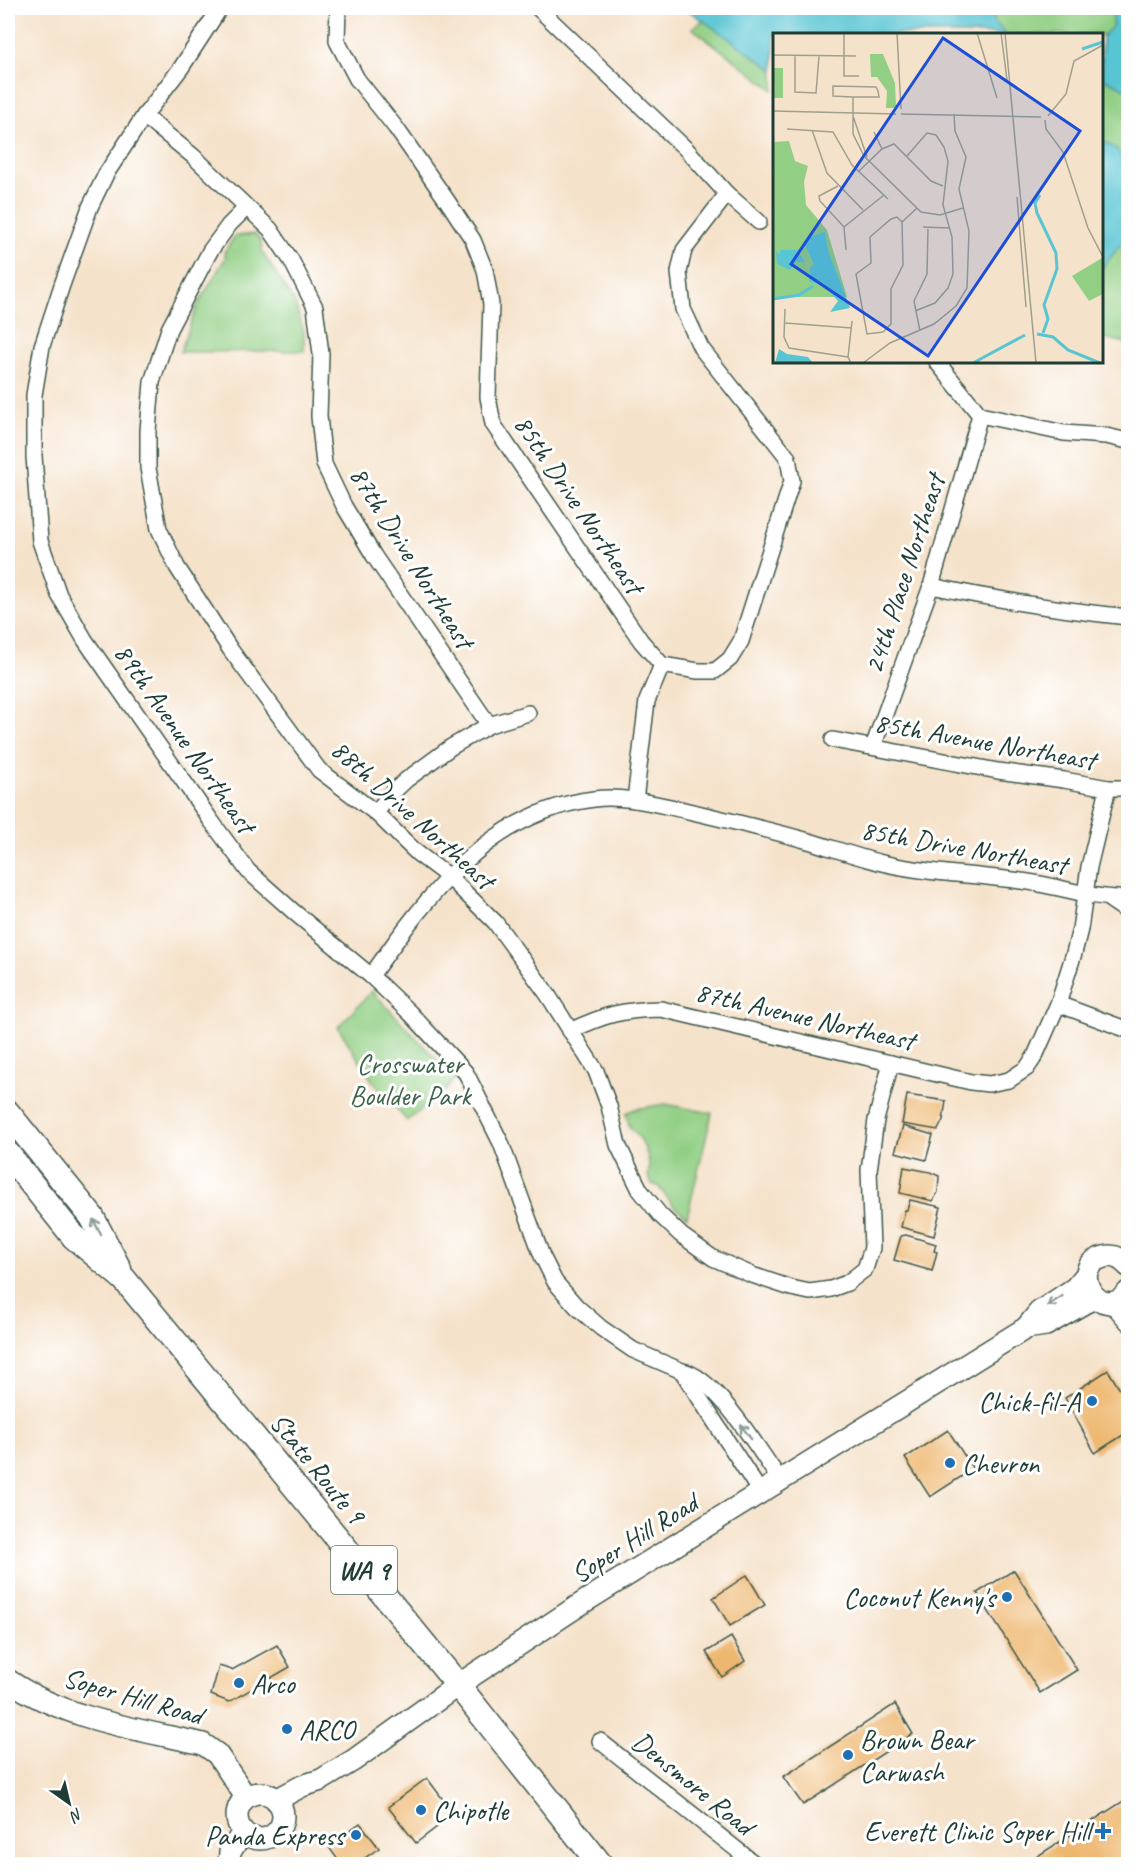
<svg xmlns="http://www.w3.org/2000/svg" width="1136" height="1872" viewBox="0 0 1136 1872" font-family="Caveat,sans-serif">
<rect width="100%" height="100%" fill="#fff"/>
<filter id="ink" filterUnits="userSpaceOnUse"><feTurbulence type="fractalNoise" baseFrequency=".0167" numOctaves="2"/><feDisplacementMap in="SourceGraphic" scale="12" xChannelSelector="R" yChannelSelector="G"/><feConvolveMatrix kernelMatrix="1 2 1 2 8 2 1 2 1" color-interpolation-filters="sRGB"/></filter>
<filter id="wash" filterUnits="userSpaceOnUse"><feTurbulence type="fractalNoise" baseFrequency=".008" numOctaves="4" result="noise"/><feDisplacementMap in="SourceGraphic" scale="24" xChannelSelector="R" yChannelSelector="G"/><feGaussianBlur stdDeviation="1.35" result="paint"/><feColorMatrix in="noise" values="0 0 0 0 0 0 0 0 0 0 0 0 0 0 0 0 0 1.4 0 .05"/><feComposite in="paint" operator="in"/></filter>
<g filter="url(#wash)">
<rect width="100%" height="100%" fill="#f5e2ca"/>
<g fill="#92cf84" stroke="#58865c" stroke-width="1.5">
<path d="M722 8H1128V343L1102 338V34H774V90L692 28Z"/>
<path d="M255 234 261 241 262 252 294 301 304 331V351L180 352 198 304 226 257 224 252 235 236Z"/>
<path d="M372 991 455 1079 448 1088 407 1121 371 1079 338 1027Z"/>
<path d="M665 1104 712 1113 687 1217 673 1205 658 1186 652 1184 648 1176C652 1159 643 1138 630 1128L626 1113 635 1109Z"/>
</g>
<g fill="#59c5d3" stroke="#3c8184" stroke-width="1.5">
<path d="M685 8H993L994 21 1005 34H774V70Z"/>
<path d="M1114 8H1128V90L1102 78V37L1112 27Z"/>
<path d="M1102 141 1117 149 1128 170V235L1102 268Z"/>
</g>
<g id="blocks">
<g fill="#eeb76f">
<path d="M907 1095 946 1101 943 1120 938 1130 902 1124Z"/>
<path d="M903 1126 933 1135 926 1160 895 1152Z"/>
<path d="M904 1167 930 1172 939 1176 938 1192 933 1201 900 1193Z"/>
<path d="M910 1200 941 1207 934 1236 901 1227 905 1210H907Z"/>
<path d="M906 1235 936 1244 934 1251 937 1252 932 1271 894 1260 901 1236Z"/>
<path d="M1108 1370 1128 1403V1432L1095 1453 1065 1398Z"/>
<path d="M948 1430 973 1469 930 1497 905 1458Z"/>
<path d="M1014 1570 1077 1670 1040 1693 977 1593Z"/>
<path d="M747 1575 765 1605 730 1626 713 1598Z"/>
<path d="M731 1637 745 1661 722 1677 706 1652Z"/>
<path d="M277 1645 290 1667 229 1702 211 1695 219 1666 232 1670Z"/>
<path d="M895 1704 913 1734 803 1805 783 1777Z"/>
<path d="M427 1778 454 1814 416 1843 388 1807Z"/>
<path d="M1128 1798V1864H1025Z"/>
<path d="M360 1823 379 1848 356 1864H341L328 1846Z"/>
</g>
</g>
</g>
<g filter="url(#ink)">
<use href="#blocks" fill-opacity="0" stroke="#3f564a" stroke-width="1.5"/>
<g fill="none" stroke-linecap="round" stroke-linejoin="round">
<defs>
<g id="street">
<path d="M220 8 181 68 144 116 106 174 90 207 62 285 42 346 34 395V456L40 541 59 595 85 640 212 822 248 871 294 912 371 976 410 1013 466 1073 501 1143 542 1256 555 1282 577 1307 601 1328 633 1350 682 1371C714 1375 761 1453 780 1480"/>
<path d="M338 8 337 41 357 79 396 128 448 202 473 240 485 270 491 304 488 397 493 424 641 641 662 665 698 671H715L730 659 741 641 792 481 788 458 701 348 683 309 679 272 684 250 727 194 687 150 538 8"/>
<path d="M144 116 193 156 270 229 291 260 315 307 321 354 319 416 324 464 344 506 374 556 489 725"/>
<path d="M727 194 759 222"/>
<path d="M246 208 229 225 210 251 169 329 152 382 148 431V468L159 529 177 567 230 649 319 770 376 813 417 853 449 877 495 922 548 995 596 1071 609 1106 618 1145 640 1190 660 1215 681 1235 713 1258 752 1275 791 1288 810 1292 831 1289 847 1283 865 1269 872 1248 869 1170 876 1120 891 1063"/>
<path d="M937 362 980 415 1064 433 1106 436 1128 441"/>
<path d="M931 586C997 600 1061 610 1128 617"/>
<path d="M833 740 998 771 1064 780 1108 788H1128"/>
<path d="M873 747 931 586 980 415"/>
<path d="M635 800 647 701 662 665"/>
<path d="M376 813 388 797 406 780 451 747 489 725 528 713"/>
<path d="M1109 899 1128 912"/>
<path d="M371 976C427 896 489 812 594 799 624 795 655 804 684 810 727 820 770 830 812 842 835 849 858 857 882 863 927 874 975 874 1021 881 1058 885 1092 900 1128 898"/>
<path d="M1058 1004 1128 1030"/>
<path d="M570 1031C606 1014 622 1010 661 1009L971 1082 989 1084 1009 1080 1027 1068 1035 1056 1058 1004 1074 953 1080 929 1089 867 1108 788"/>
<path d="M1106 1302 1116 1309 1128 1323"/>
<path d="M682 1371 760 1492"/>
<path d="M600 1741 755 1864"/>
</g>
<g id="secondary">
<path d="M1128 1266C1122 1259 1114 1254 1104 1257 1064 1267 1101 1327 1128 1292"/>
<path d="M1026 1328 1046 1325 1086 1302 1096 1298"/>
<path d="M8 1680C64 1719 137 1729 203 1744L217 1754 246 1797"/>
<circle cx="260" cy="1816" r="23"/>
<path d="M276 1800 302 1786 321 1780 354 1760 458 1685 587 1600 1026 1328 1039 1312 1075 1288 1086 1275"/>
<path d="M229 1864 230 1852 243 1832"/>
</g>
<g id="primary">
<path d="M8 1113 92 1217 119 1269"/>
<path d="M8 1154 74 1237 124 1279 458 1685 600 1864"/>
</g>
</defs>
<use href="#street" stroke="#3f564a" stroke-width="18"/>
<use href="#secondary" stroke="#3f564a" stroke-width="24"/>
<use href="#primary" stroke="#3f564a" stroke-width="27"/>
<use href="#street" stroke="#fff" stroke-width="15"/>
<use href="#secondary" stroke="#fff" stroke-width="21"/>
<use href="#primary" stroke="#fff" stroke-width="24"/>
</g>
<defs><path id="oneway-shaft" d="M-6 0H5M1.5-3L5.5 0L1.5 3" fill="none" stroke-width="1.6" stroke-linecap="round" stroke-linejoin="round" transform="scale(1.5)"/></defs>
<g stroke="#8f9e9a">
<use href="#oneway-shaft" transform="translate(97 1227) rotate(-117)"/>
<use href="#oneway-shaft" transform="translate(1055 1301) rotate(147)"/>
<use href="#oneway-shaft" transform="translate(746 1432) rotate(-126)"/>
</g>
</g>
<g fill="#1f6fb2" stroke="#fff" stroke-width="2">
<circle cx="1092" cy="1401" r="6"/>
<circle cx="950" cy="1463" r="6"/>
<circle cx="1007" cy="1597" r="6"/>
<circle cx="239" cy="1683" r="6"/>
<circle cx="287" cy="1729" r="6"/>
<circle cx="848" cy="1755" r="6"/>
<circle cx="421" cy="1810" r="6"/>
<path d="M1100 1822h6v6h6v6h-6v6h-6v-6h-6v-6h6z"/>
<circle cx="356" cy="1835" r="6"/>
</g>
<g text-anchor="middle" dominant-baseline="central" stroke-width="6" stroke-linejoin="round" paint-order="stroke">
<rect fill="#fff" stroke="#627771" stroke-width="1.5" x="331" y="1546" width="66" height="48" rx="4.5"/>
<g font-size="27" font-weight="bold" fill="#1f3d34">
<text x="364" y="1570">WA 9</text>
</g>
<g font-size="28" fill="#1f3d34" stroke="#fff">
<text transform="translate(579 504) rotate(56)">85th Drive Northeast</text>
<text transform="translate(412 557) rotate(58)">87th Drive Northeast</text>
<text transform="translate(904 574) rotate(-72)">24th Place Northeast</text>
<text transform="translate(185 738) rotate(55)">89th Avenue Northeast</text>
<text transform="translate(985 741) rotate(10)">85th Avenue Northeast</text>
<text transform="translate(413 814) rotate(42)">88th Drive Northeast</text>
<text transform="translate(964 847) rotate(10)">85th Drive Northeast</text>
<text transform="translate(805 1016) rotate(13)">87th Avenue Northeast</text>
<text transform="translate(318 1468) rotate(51)">State Route 9</text>
<text transform="translate(634 1538) rotate(-32)">Soper Hill Road</text>
<text transform="translate(133 1696) rotate(16)">Soper Hill Road</text>
<text transform="translate(693 1783) rotate(39)">Densmore Road</text>
</g>
<g font-size="28" fill="#3c6248" stroke="#fff">
<text x="410" y="1063">Crosswater<tspan x="410" dy="32">Boulder Park</tspan></text>
</g>
<g font-size="28" fill="#1f3d34" stroke="#fff" text-anchor="start">
<text x="1080" y="1401" text-anchor="end">Chick-fil-A</text>
<text x="962" y="1463">Chevron</text>
<text x="995" y="1597" text-anchor="end">Coconut Kenny's</text>
<text x="251" y="1683">Arco</text>
<text x="299" y="1729">ARCO</text>
<text x="860" y="1739">Brown Bear<tspan x="860" dy="32">Carwash</tspan></text>
<text x="433" y="1810">Chipotle</text>
<text x="1090" y="1831" text-anchor="end">Everett Clinic Soper Hill</text>
<text x="344" y="1835" text-anchor="end">Panda Express</text>
</g>
</g>
<g transform="translate(773 33)">
<rect width="330" height="330" fill="#f5e2ca"/>
<path d="M97 21H110L122 50 123 75H113L114 58 104 44H98ZM0 35H10V65H0ZM16 108 22 128 35 133 31 149 33 172 54 197 74 264H0V109ZM329 225 330 261 316 268 299 243Z" fill="#92cf84"/>
<path d="M52 199 55 218 77 275 57 279 65 268 49 251 36 249 37 235 41 231 33 214V205ZM7 217H24L32 229H23L17 237 4 231 3 219 7 221ZM6 316 14 321 35 324 40 330H2Z" fill="#59c5d3"/>
<path fill="none" stroke="#59c5d3" stroke-width="3" d="M309 16 330 9M267 162 262 170 264 180 283 220 284 236 271 272 275 286 270 300M0 266 26 262 40 253M264 301 280 304 295 317 327 330M200 330 252 302"/>
<path fill="none" stroke="#9fa08e" stroke-width="1.5" d="M71 0V43H86M124 0 128 76M204 0 224 65M228 0 234 47M232 0 263 330M0 22 83 23M22 23V59L43 60 46 23M80 64 60 63V53L103 54 105 58 106 64H80V101L91 123 148 179 167 182 190 175M0 78 123 81M128 81 268 84M80 83 94 124M275 83 293 61 301 28 330 12M272 87 273 96 290 119 315 195 330 224M14 96 60 99 79 132 115 166M39 97 54 140 90 177M101 99 109 116M134 123 154 100 163 102 171 114 175 128 170 172 179 204 180 241 175 255 162 270 142 278M86 138 109 116 121 111 158 148 170 153M65 153 46 163 47 168 71 194 73 217M244 164 253 274M129 189 130 232 118 256V291L110 299 94 301 83 241 98 230 97 204 118 186 124 184 129 189 144 175M71 194 111 162M150 194 176 195M12 276 11 304 16 315 75 324M12 290 79 295M147 298 141 268 154 241 155 196M78 330 75 324 79 288M90 330 117 310 161 291 183 273 194 255 196 198 186 156 193 124 182 98 181 81"/>
<path fill="#1d4ed8" fill-opacity="0.15" stroke="#1d4ed8" stroke-width="3" d="M170 5 307 98 155 323 18 231Z"/>
<rect width="330" height="330" fill="none" stroke="#1f3d34" stroke-width="3"/>
</g>
<rect width="1136" height="1872" fill="none" stroke="#fff" stroke-width="30"/>
<g transform="translate(69 1803) rotate(146)" stroke="#ffffff" stroke-width="4.5" paint-order="stroke">
<path d="M0-4.5L10 22L0 15L-10 22Z" fill="#1f3d34"/>
<text y="-9" font-size="16" font-weight="bold" text-anchor="middle" fill="#1f3d34">N</text>
</g>
</svg>
